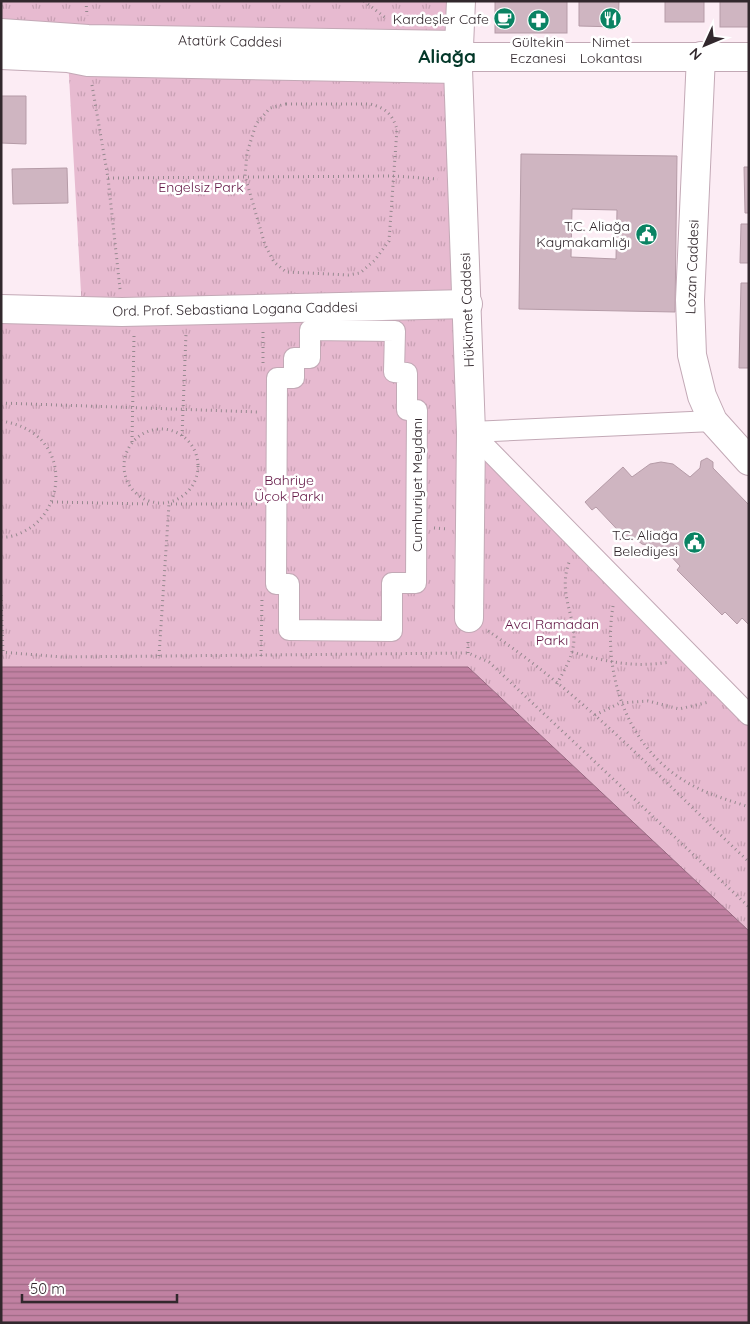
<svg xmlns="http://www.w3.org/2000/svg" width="750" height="1324" viewBox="0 0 750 1324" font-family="Quicksand,sans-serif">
<defs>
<pattern id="grass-tufts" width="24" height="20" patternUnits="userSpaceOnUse" patternTransform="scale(1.25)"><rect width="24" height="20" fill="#e7bad0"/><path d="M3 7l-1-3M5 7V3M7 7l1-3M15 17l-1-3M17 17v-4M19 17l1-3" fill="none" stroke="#c7a0b3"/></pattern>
<pattern id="water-rules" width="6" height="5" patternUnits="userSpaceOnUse" patternTransform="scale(1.25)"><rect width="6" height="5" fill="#c181a2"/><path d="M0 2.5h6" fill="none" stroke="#9d6a84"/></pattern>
</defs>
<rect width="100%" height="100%" fill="#fcecf4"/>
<g fill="url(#grass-tufts)">
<path d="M1 1H461L458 45 1 33Z"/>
<path d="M68 58 458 69 471 432 749 715V931L468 667H1V309L82 311Z"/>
</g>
<path fill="url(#water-rules)" stroke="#96667f" d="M1 667H468L749 931V1323H1Z"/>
<g fill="#cfb5c1" stroke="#b59ba7" fill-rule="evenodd">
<rect x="495" y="1" width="72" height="32"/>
<path d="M579 1H619L618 27 579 26Z"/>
<rect x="665" y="1" width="39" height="21"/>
<rect x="720" y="1" width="29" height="26"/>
<path d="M1 96H26V144L1 143Z"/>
<path d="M521 154 677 156 675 312 519 309ZM572 209 617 210 616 259 571 257Z"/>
<path d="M744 167H749V213H745Z"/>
<path d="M67 168 68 203 13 204 12 169Z"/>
<path d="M741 224H749V263H740Z"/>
<path d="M741 283H749V368H739Z"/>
<path d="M707 458 713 462V468L749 505V625L742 618 737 624 725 612 722 615 677 570 680 566 664 549 642 544 632 536 628 541 596 507 592 510 585 502 623 467 632 477 650 464 661 462 673 464 690 477 700 468 701 461Z"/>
</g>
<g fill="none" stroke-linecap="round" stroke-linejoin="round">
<defs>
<g id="street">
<path d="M310 330 395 331 394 372 407 373V410H417L416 583H392V631L289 630V584H276L277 378H294V358H310Z"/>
<path d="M471 432 749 715"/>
<path d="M471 432 713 421"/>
</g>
<g id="secondary">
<path d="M461 1 458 69 471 432 469 618"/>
<path d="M1 33 88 39 458 45"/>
<path d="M1 55 68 58 88 62 458 69"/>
<path d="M701 56 690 300 692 355 702 396 713 421 749 461"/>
<path d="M458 57H749"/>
<path d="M1 309 122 312 468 304"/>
</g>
</defs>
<use href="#street" stroke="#c3a9b6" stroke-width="22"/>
<use href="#secondary" stroke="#c3a9b6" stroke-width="30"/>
<g stroke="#96898f" stroke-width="3" stroke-dasharray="1 4" stroke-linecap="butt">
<path d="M86 1 87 16"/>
<path d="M364 1 387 19"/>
<path d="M92 85 108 178 120 289"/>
<path d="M286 104H370C386 108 392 114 397 129L389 241 375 260 360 273 348 275 286 272 274 262 265 245 245 176 247 153 256 124 270 108Z"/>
<path d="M108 178 394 176 438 179"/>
<path d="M263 363V332"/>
<path d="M1 403 259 412"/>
<path d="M1 421C13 423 23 426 33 433 65 455 62 503 33 526 24 532 13 538 1 537"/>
<circle cx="161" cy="466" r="37"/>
<path d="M182 436 186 334"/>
<path d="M132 442 134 336"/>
<path d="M52 502 149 504"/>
<path d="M171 504H257"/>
<path d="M434 528 448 529"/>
<path d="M1 595 3 652"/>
<path d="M613 606C602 674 627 748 688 783 707 794 728 800 749 807"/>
<path d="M488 631C584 695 665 783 749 862"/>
<path d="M1 652 62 657 468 653 489 662 749 907"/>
<path d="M572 652C608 662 633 668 670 662"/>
<path d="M468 653V642"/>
<path d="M159 656 169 504"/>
<path d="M261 656 262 597"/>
<path d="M557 684C562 674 569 663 572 652 581 621 555 596 570 560"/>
<path d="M595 715 620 703 648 701 679 709 709 702"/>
</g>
<use href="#street" stroke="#fff" stroke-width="20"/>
<use href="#secondary" stroke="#fff" stroke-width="28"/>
</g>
<defs>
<symbol id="cafe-disc" viewBox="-11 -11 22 22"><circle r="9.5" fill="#0a8363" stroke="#fff"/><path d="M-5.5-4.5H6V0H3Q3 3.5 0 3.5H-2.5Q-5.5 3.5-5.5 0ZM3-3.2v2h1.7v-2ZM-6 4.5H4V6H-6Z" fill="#fff"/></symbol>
<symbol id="restaurant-disc" viewBox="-11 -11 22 22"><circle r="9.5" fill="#0a8363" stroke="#fff"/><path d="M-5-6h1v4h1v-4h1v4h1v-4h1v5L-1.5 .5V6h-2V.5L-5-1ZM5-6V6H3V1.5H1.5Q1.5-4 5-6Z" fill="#fff"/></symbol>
<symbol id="pharmacy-disc" viewBox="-11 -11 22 22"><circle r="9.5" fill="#0a8363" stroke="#fff"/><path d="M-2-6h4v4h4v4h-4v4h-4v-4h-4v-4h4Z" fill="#fff"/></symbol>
<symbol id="civic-disc" viewBox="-11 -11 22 22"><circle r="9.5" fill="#0a8363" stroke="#fff"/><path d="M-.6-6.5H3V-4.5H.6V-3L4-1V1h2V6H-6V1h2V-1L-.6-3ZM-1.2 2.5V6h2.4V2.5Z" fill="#fff"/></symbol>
</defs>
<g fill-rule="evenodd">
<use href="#cafe-disc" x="492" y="6" width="25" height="25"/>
<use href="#restaurant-disc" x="598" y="6" width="25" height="25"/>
<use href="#pharmacy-disc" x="526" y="8" width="25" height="25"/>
<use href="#civic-disc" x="634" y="222" width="25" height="25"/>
<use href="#civic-disc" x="682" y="530" width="25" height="25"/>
</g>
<g text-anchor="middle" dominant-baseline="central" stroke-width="5" stroke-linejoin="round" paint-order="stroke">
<g font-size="14" fill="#32282d" stroke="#fff" text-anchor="end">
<text x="489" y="19">Kardeşler Cafe</text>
<text x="538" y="42" text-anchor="middle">Gültekin<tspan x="538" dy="16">Eczanesi</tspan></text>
<text x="611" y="42" text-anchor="middle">Nimet<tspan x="611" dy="16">Lokantası</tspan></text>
<text x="630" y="226">T.C. Aliağa<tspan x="630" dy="16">Kaymakamlığı</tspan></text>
<text x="678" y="535">T.C. Aliağa<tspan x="678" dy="16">Belediyesi</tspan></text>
</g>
<g font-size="14" fill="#32282d" stroke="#fff">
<text transform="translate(230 41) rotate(1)">Atatürk Caddesi</text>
<text transform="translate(692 267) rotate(-88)">Lozan Caddesi</text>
<text transform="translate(235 309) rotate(-1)">Ord. Prof. Sebastiana Logana Caddesi</text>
<text transform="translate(467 310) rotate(-92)">Hükümet Caddesi</text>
<text transform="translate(417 485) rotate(-90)">Cumhuriyet Meydanı</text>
</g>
<g font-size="14" fill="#651947" stroke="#fff">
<text x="201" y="187">Engelsiz Park</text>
<text x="289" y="480">Bahriye<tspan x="289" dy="16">Üçok Parkı</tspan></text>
<text x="552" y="624">Avcı Ramadan<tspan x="552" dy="16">Parkı</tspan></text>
</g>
<g font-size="19" font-weight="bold" fill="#033829" stroke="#fff">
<text x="447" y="56">Aliağa</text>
</g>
</g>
<rect width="750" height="1324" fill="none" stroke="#32282d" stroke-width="5"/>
<g transform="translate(705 45) rotate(226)" stroke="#ffffff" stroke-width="4" paint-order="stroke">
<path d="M0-4L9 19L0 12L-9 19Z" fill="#32282d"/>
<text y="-8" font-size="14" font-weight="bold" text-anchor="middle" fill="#32282d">N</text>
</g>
<path d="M22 1294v8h155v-8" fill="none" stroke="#32282d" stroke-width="2.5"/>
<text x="30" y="1294" font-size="15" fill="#32282d" stroke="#ffffff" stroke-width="4" paint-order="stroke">50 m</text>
</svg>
